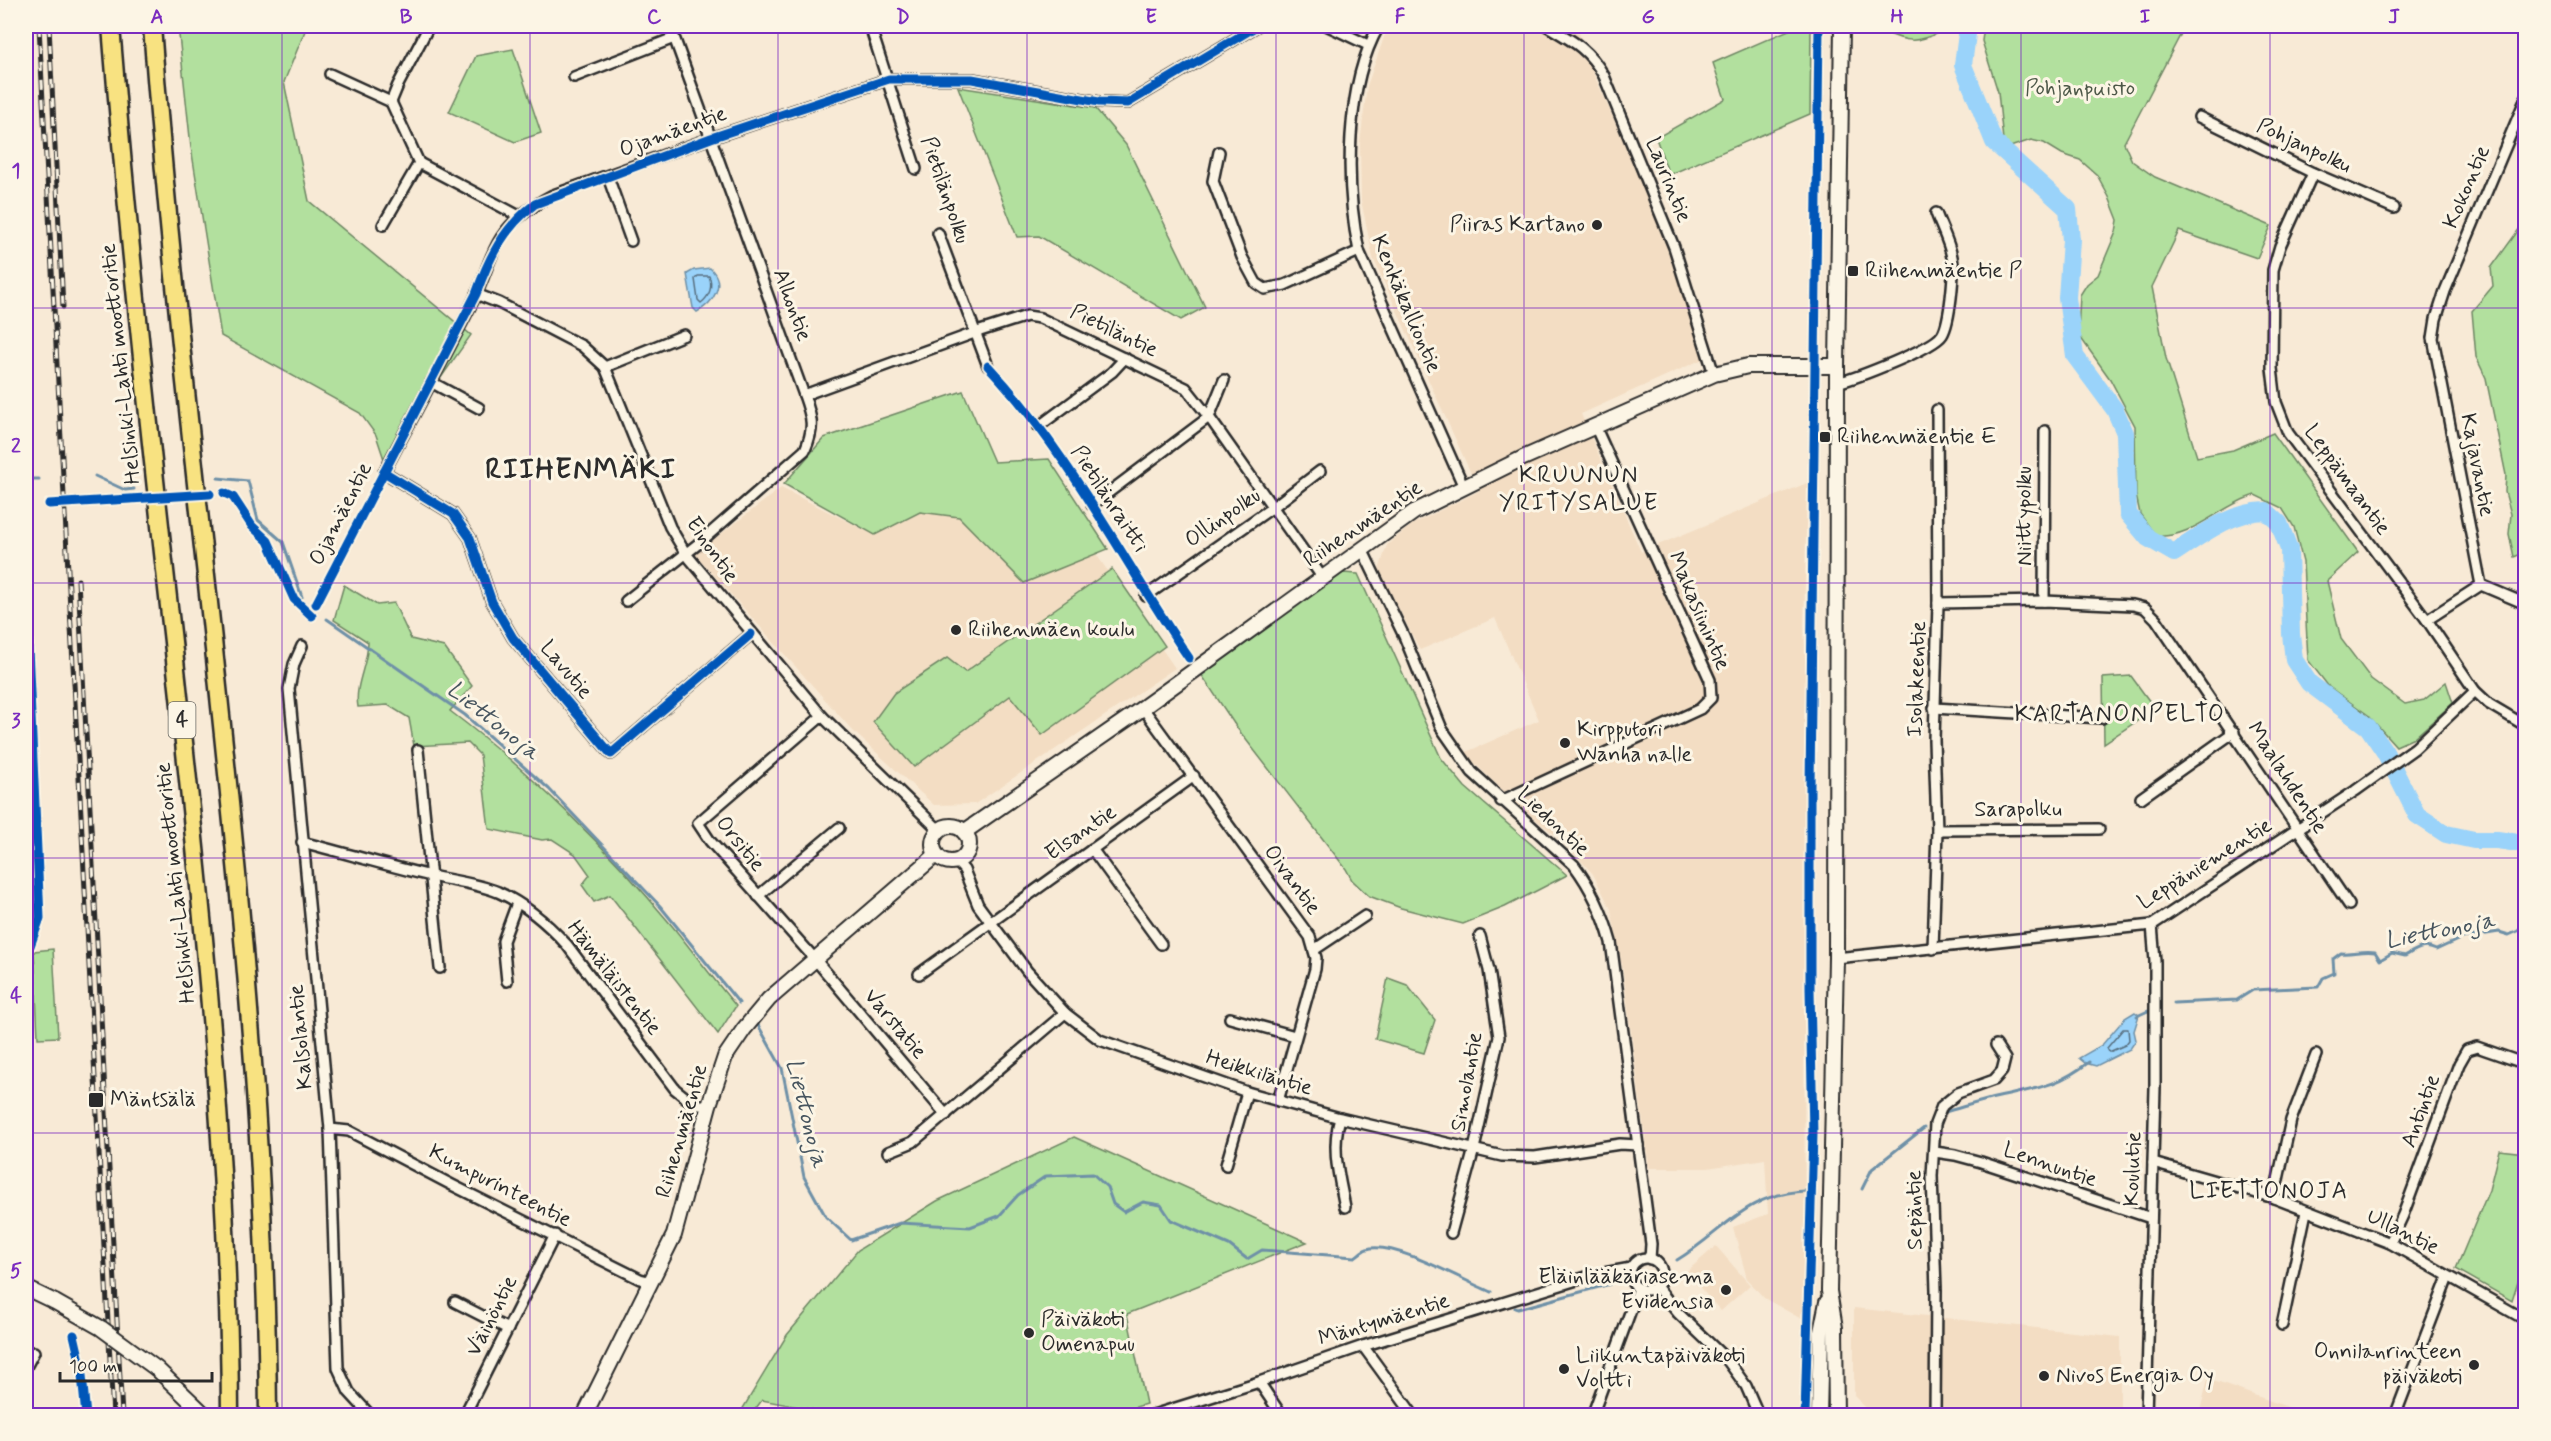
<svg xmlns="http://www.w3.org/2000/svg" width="2551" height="1441" viewBox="0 0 2551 1441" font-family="Mynerve,sans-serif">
<rect width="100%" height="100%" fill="#f8ead6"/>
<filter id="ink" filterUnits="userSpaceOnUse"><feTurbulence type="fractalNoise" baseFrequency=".0167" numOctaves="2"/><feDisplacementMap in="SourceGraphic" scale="12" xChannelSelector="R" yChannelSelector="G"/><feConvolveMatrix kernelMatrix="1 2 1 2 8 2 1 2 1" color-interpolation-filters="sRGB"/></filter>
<g filter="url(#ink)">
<g fill="#f3ddc3">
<path d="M1388 26H1577L1587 59 1623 140 1672 257 1703 359 1581 414 1641 552 1807 483 1804 624 1813 945 1804 999 1805 1321 1764 1298 1747 1279 1733 1227 1768 1214 1765 1159 1708 1168H1649L1623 972 1611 909 1593 874 1564 842 1522 809 1464 753 1539 720 1495 618 1420 650 1379 570 1387 545 1413 524 1479 491 1373 258 1361 200 1360 144 1367 86Z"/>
<path d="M781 488 875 535 920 512 959 517 1024 583 1096 554 1175 668 975 804 934 805 854 732 695 554Z"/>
<path d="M1716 1246 1750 1285 1721 1311 1686 1272Z"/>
<path d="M1854 1308 2120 1337V1415H1873L1854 1396Z"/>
<path d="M2208 1379 2311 1415H2199Z"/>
</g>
<g fill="#b2e09e" stroke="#6e8664" stroke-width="1.5">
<path d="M178 26H307L284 82 309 201 471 335 384 459 376 435 360 413 221 336 191 147Z"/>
<path d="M1798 26H1811L1810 114 1669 175 1656 138 1725 99 1713 63Z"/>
<path d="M1881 26H1942L1940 32C1917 43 1907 43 1883 31Z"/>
<path d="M1984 26H2185L2124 143 2132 161 2155 177 2271 226 2257 258 2179 231 2152 287 2166 358 2197 457 2233 450 2273 433 2358 552 2327 581 2341 639 2371 679 2405 704 2424 700 2446 682 2453 703 2414 738 2396 746 2368 715 2329 687 2308 660 2303 562 2294 527 2282 508 2255 495C2221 505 2192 539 2156 536L2140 514 2136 495 2135 426 2110 379 2078 334 2080 295 2087 284 2098 275 2116 232 2118 220 2109 197 2097 175 2080 160 2062 154 2044 143 2031 140 2007 148 2003 140 1998 92 1982 41Z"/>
<path d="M513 49 541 133 515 142 449 112 476 56Z"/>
<path d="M958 87 1095 108 1126 145 1205 307 1181 320 1039 236 1017 237Z"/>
<path d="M2525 221 2526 552 2514 557 2509 534 2511 514 2505 492 2506 475 2486 378 2476 357 2472 311 2493 286 2491 268Z"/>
<path d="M963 391 994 462 1049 459 1108 549 1024 583 959 517 920 512 875 535 784 484 824 438Z"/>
<path d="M1112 569 1165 646 1042 735 1010 696 914 767 873 722 894 693 947 658 965 672Z"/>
<path d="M1343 573 1358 574 1441 758 1465 787 1567 875 1505 907 1463 924 1401 908 1369 896 1352 880 1346 869 1237 728 1201 674Z"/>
<path d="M344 585 377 605 394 603 411 639 444 647 472 686 450 711C530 771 609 850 673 927 694 953 714 980 736 1006L718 1034 610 895 594 902 582 885 590 875 575 854 552 839 542 840 489 829 480 755 468 743 414 746 409 718 388 705 358 707C354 685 368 664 368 642L334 620Z"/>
<path d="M2131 676 2150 702 2146 715 2104 743 2103 678Z"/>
<path d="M53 949 58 1037 38 1038 34 951Z"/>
<path d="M1388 978 1407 985 1435 1020 1424 1053 1375 1039Z"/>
<path d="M1074 1137 1307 1242 1127 1314 1146 1404 1109 1415 846 1416 762 1400 751 1415H739L787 1335 858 1250 937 1201Z"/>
<path d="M2499 1150 2525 1153V1260L2512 1301 2456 1269 2489 1190Z"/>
</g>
<g fill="#9ad3fa" stroke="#6e90a7" stroke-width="1.5">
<path d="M710 268C727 284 713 303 697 312L693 308 687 274 694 270Z"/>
<path d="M2135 1012 2139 1015 2134 1031 2136 1040 2130 1049 2096 1066 2085 1063 2079 1058 2102 1045 2125 1018Z"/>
</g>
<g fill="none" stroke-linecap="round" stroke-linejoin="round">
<g stroke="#576e7e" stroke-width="1.5">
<path d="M698 276H709C713 286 710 296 701 303L698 300 695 279Z"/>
<path d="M2123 1029H2128L2129 1040 2125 1045 2109 1052 2107 1048Z"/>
</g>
<g stroke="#6e90a7" stroke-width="3">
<path d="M26 475 31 479H39"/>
<path d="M95 476 125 490 134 489"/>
<path d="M218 478 248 481 258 520 283 542 302 597"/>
<path d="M327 619 465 715 549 789 660 906 739 1003"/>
<path d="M2174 1003 2237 1000 2253 990 2318 987 2323 978 2334 973 2333 959 2341 953C2353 954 2363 950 2375 952L2380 960 2392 953 2405 956C2417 949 2423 944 2436 950L2462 938 2499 932 2509 935 2518 931 2526 923"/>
<path d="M2137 1016 2148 1011"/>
<path d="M758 1025 782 1068 804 1177 826 1217 851 1240 900 1223 970 1227 999 1216 1018 1195 1046 1176 1093 1174 1107 1187 1113 1204 1124 1212 1143 1202 1161 1205 1171 1220 1229 1245 1247 1259 1262 1250 1355 1257C1358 1255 1363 1250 1367 1249 1393 1240 1464 1281 1491 1292"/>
<path d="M1945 1112C1963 1107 1981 1101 1999 1097 2037 1088 2057 1087 2089 1062"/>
<path d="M1862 1189 1872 1169 1924 1128"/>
<path d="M1677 1260C1725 1231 1744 1194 1805 1191"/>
<path d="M1515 1308 1518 1309 1610 1284"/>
</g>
<path stroke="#9ad3fa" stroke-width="18" d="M1968 26 1963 65 1994 142 2068 209 2071 240 2067 298 2075 356 2115 410 2125 433 2128 514 2148 538 2174 553C2203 534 2230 512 2266 511L2279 523 2289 549 2291 634 2294 660 2309 683 2368 727 2385 752 2417 815 2446 834 2474 840H2497L2526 844"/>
<defs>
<g id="street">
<path d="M429 26 398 85 391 102 419 163 519 216"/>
<path d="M870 26 916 169"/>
<path d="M1328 26 1368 45"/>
<path d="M1379 26C1345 85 1345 185 1359 251L1463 485"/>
<path d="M1547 26C1573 41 1589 49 1604 76L1674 247 1714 374"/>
<path d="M330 74 391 102"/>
<path d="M574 77 674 38"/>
<path d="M2199 117 2313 173 2394 208"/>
<path d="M1219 152 1213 181 1242 257 1256 283 1265 289 1285 285 1359 251"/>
<path d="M2313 173 2280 246 2273 270 2272 368 2276 402 2288 433 2427 620 2475 691 2489 704 2526 726"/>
<path d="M608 177 631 241"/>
<path d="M383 225 419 163"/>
<path d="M938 233 988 366"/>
<path d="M476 294 499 303 582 346 605 367 670 527 686 554 822 716 939 830"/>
<path d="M605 367 684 335"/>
<path d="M431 382 479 408"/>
<path d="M1837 383C1856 378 1933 349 1942 335 1950 323 1955 271 1952 257 1949 242 1941 227 1936 213"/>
<path d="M804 395 977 332 1027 316 1040 318 1186 388 1209 417 1322 577"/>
<path d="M1038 427 1112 372 1125 358"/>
<path d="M1092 505 1209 417 1224 380"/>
<path d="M1362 549 1404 636 1442 729 1472 772 1574 865C1592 889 1603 913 1611 942L1651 1244 1650 1259"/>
<path d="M2481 585 2526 604"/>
<path d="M1146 596 1273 507 1320 471"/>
<path d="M626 601 698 544 805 450C815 427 812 418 804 395L670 26"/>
<path d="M2044 601 2045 431"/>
<path d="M1938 603 2044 601 2133 605 2145 608 2156 619 2349 905"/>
<path d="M2427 620 2481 585 2433 338 2436 319 2445 291 2526 98"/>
<path d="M751 634 611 754 513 638 492 602 470 538 453 514 384 472C414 414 446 356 475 297 484 278 489 257 501 238 514 218 532 206 553 195L711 138 889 79H972L1099 102 1128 103 1257 26"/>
<path d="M302 646 294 664 289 689 330 1129 338 1368 349 1392 371 1416"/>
<path d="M1143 708 1310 937 1316 958 1315 969 1278 1101"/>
<path d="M1934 708 2102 718"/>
<path d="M822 716 698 823 710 841 814 958 946 1115"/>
<path d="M418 750 440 968"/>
<path d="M2141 798 2234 732"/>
<path d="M1501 801 1700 709 1711 698 1710 680 1595 426"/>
<path d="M1937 830 2099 829"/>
<path d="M302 842C345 853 388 866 431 876 453 881 476 883 498 892 523 903 548 924 567 945L675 1089 695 1105H709"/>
<path d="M1092 849 1161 944"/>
<path d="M957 862 964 870 978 905 1027 971 1065 1013 1100 1040 1247 1092 1340 1118 1502 1156 1535 1157 1620 1144 1638 1145"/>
<path d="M758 896 839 828"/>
<path d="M1933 949 1937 830 1934 740 1938 603 1937 410"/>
<path d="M1314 950 1365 916"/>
<path d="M1836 958 2152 925 2355 791 2415 748 2475 691"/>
<path d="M919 974 1194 776"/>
<path d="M507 981 503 941 517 903"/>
<path d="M1230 1018 1295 1036"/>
<path d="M1340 1118C1331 1149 1339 1176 1345 1207"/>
<path d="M330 1129 349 1131 452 1185 640 1279 652 1282"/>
<path d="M888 1152 913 1142 1065 1013"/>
<path d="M1935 1152 1955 1155 1981 1162 2151 1218"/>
<path d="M2153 1163 2274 1198 2390 1243 2526 1320"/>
<path d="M1226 1165 1247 1092"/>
<path d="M2274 1198 2291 1120 2316 1055"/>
<path d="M1451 1233 1474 1149 1499 1037 1489 970 1480 936"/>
<path d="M2390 1243 2403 1215 2459 1064 2467 1050 2477 1047 2526 1064"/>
<circle cx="1646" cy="1274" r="16"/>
<path d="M1656 1286 1678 1313 1728 1361 1746 1386 1759 1416"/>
<path d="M455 1302 508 1329"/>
<path d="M2282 1325 2306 1212"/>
<path d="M1363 1346 1414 1416"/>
<path d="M26 1367 34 1352"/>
<path d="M1259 1382 1282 1416"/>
<path d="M464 1416 555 1235"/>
<path d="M1150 1416 1259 1382 1363 1346 1593 1275 1631 1268"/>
<path d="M1592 1416 1639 1288"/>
<path d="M1935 1416 1936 1290 1932 1176 1935 1124 1942 1106 1958 1093 1994 1080 2002 1071 2005 1059 1996 1045"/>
<path d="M2146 1416 2155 1088V961L2152 925"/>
<path d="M2395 1416 2448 1277"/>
</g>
<g id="secondary">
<circle cx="951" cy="844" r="18"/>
<path d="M964 832 1130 717 1414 512 1523 458 1714 374 1748 366H1837"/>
<path d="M26 1288 55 1302"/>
<path d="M157 1369 206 1416"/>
<path d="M584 1416 674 1235 709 1105 725 1057 744 1029 769 999 936 855"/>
<path d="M1819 1416 1821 1332 1827 1302"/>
<path d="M1836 1416 1835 1328 1829 1291 1836 958 1837 366 1842 26"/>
</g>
<g id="highway">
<path d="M111 26C127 228 149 430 172 633 201 893 229 1153 230 1416"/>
<path d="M152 26C186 489 265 950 268 1416"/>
</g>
</defs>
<use href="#street" stroke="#2b2b2b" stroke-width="14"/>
<use href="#secondary" stroke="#2b2b2b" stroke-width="18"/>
<use href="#highway" stroke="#2b2b2b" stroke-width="21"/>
<use href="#street" stroke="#fcf5e5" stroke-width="9"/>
<use href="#secondary" stroke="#fcf5e5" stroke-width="14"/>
<use href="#highway" stroke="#f8e281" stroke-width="16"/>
<defs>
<g id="rail">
<path d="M39 26 113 1416"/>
<path d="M49 26 63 307"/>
<path d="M78 580 122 1416"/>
</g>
</defs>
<use href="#rail" stroke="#2b2b2b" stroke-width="5"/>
<use href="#rail" stroke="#fcf5e5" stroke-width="3" stroke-dasharray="9" stroke-linecap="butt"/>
<defs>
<path id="secondary-bridge" d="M55 1302 101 1328 157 1369"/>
</defs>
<use href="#secondary-bridge" stroke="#2b2b2b" stroke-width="18" stroke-linecap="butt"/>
<use href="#secondary-bridge" stroke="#fcf5e5" stroke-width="14"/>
<defs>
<g id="cycleway">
<path d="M988 366C1069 452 1123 561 1189 658"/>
<path d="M384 472 453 514 470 538 492 602 513 638 611 754 751 634"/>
<path d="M224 493 233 497 252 526 268 541 294 599 312 616"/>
<path d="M49 504 210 494"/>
<path d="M26 602 40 918 30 946"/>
<path d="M316 604 476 294C489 258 503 228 535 204L711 138 889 79H972L1099 102 1128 103 1257 26"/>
<path d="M74 1335 81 1365 86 1416"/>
<path d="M1805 1416 1813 1134 1810 989V787L1819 26"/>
</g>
</defs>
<use href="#cycleway" stroke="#fcf5e5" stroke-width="13"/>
<use href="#cycleway" stroke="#0057b8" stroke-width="9"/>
</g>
</g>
<path fill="none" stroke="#7b2cbf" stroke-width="1.5" stroke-opacity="0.55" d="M282 26V1416M530 26V1416M778 26V1416M1027 26V1416M1276 26V1416M1524 26V1416M1772 26V1416M2021 26V1416M2270 26V1416M26 308H2526M26 583H2526M26 858H2526M26 1133H2526"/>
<g fill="#2b2b2b" stroke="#fcf5e5" stroke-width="2">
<circle cx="1597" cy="225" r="6"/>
<rect x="1847" y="265" width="12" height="12" rx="3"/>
<rect x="1819" y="431" width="12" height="12" rx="3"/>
<circle cx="956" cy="630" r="6"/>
<circle cx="1565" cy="743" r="6"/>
<rect x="88" y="1092" width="16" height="16" rx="3"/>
<circle cx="1726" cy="1290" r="6"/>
<circle cx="1029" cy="1333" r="6"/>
<circle cx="2474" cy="1365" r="6"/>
<circle cx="1564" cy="1369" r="6"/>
<circle cx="2044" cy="1376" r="6"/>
</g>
<g text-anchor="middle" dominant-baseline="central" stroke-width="6" stroke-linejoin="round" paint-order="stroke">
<rect fill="#fcf5e5" stroke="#6a6863" stroke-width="1.5" x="168.5" y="702" width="27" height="36" rx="4.5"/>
<g font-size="21" font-weight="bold" fill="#2b2b2b">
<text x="182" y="720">4</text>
</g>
<g font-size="22" fill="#4d5848" stroke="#fcf5e5">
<text x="2080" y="89">Pohjanpuisto</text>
</g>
<g font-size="22" fill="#2b2b2b" stroke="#fcf5e5">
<text transform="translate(673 132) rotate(-20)">Ojamäentie</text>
<text transform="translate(2304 146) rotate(25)">Pohjanpolku</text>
<text transform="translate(1668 180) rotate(68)">Laurintie</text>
<text transform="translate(2467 187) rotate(-67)">Kokontie</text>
<text transform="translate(945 190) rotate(71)">Pietilänpolku</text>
<text transform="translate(1406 304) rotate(67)">Kenkäkalliontie</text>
<text transform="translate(792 305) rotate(70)">Alhontie</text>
<text transform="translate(1114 331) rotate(26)">Pietiläntie</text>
<text transform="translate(121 364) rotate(-96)">Helsinki-Lahti moottoritie</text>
<text transform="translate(2477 465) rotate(79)">Kajavantie</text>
<text transform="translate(2347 480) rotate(54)">Leppämaantie</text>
<text transform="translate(1109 499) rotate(57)">Pietilänraitti</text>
<text transform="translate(341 514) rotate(-63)">Ojamäentie</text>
<text transform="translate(2025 516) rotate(-90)">Niittypolku</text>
<text transform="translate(1223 518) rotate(-35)">Ollinpolku</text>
<text transform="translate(1363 524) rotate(-34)">Riihenmäentie</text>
<text transform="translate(712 550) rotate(55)">Einontie</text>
<text transform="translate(1699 611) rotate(67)">Makasiinintie</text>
<text transform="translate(566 670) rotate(50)">Lavutie</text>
<text transform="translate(1917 679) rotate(-88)">Isolakeentie</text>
<text transform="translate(2287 778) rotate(57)">Maalahdentie</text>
<text x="2018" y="810">Sarapolku</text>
<text transform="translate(1553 822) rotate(43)">Liedontie</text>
<text transform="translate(1081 833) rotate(-35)">Elsantie</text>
<text transform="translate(740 844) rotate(51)">Orsitie</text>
<text transform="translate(2205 864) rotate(-32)">Leppäniementie</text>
<text transform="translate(1292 880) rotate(54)">Oivantie</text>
<text transform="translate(176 883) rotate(-96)">Helsinki-Lahti moottoritie</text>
<text transform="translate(614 978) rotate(52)">Hämäläistentie</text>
<text transform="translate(895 1024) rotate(50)">Varstatie</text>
<text transform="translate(301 1037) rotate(-95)">Kalsolantie</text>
<text transform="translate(1259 1073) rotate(17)">Heikkiläntie</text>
<text transform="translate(1467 1082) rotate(-80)">Simolantie</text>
<text transform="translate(2421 1111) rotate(-70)">Antintie</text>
<text transform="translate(682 1131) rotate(-74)">Riihenmäentie</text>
<text transform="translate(2050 1165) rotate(19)">Lennuntie</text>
<text transform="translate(2133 1169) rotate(-88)">Koulutie</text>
<text transform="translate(500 1186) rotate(27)">Kumpurinteentie</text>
<text transform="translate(1915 1210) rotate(-91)">Sepäntie</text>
<text transform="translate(2403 1232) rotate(26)">Ullantie</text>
<text transform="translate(492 1316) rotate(-63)">Väinöntie</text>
<text transform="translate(1384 1320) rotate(-17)">Mäntymäentie</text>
</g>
<g font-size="22" fill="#2b2b2b" stroke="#fcf5e5" text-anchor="start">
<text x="1585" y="225" text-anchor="end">Piiras Kartano</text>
<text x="1865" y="271">Riihenmäentie P</text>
<text x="1837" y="437">Riihenmäentie E</text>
<text x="968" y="630">Riihenmäen koulu</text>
<text x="1577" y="730">Kirpputori<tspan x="1577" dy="25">Wanha nalle</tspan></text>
<text x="110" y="1100">Mäntsälä</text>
<text x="1714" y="1277" text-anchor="end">Eläinlääkäriasema<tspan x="1714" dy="25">Evidensia</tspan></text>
<text x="1041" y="1320">Päiväkoti<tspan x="1041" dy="25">Omenapuu</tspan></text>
<text x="2462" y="1352" text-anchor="end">Onnilanrinteen<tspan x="2462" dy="25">päiväkoti</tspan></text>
<text x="1576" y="1356">Liikuntapäiväkoti<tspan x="1576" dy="25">Voltti</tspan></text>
<text x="2056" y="1376">Nivos Energia Oy</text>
</g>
<g font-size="24" letter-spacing="1.5" fill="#2b2b2b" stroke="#fcf5e5">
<text x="1579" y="475">KRUUNUN<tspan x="1579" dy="28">YRITYSALUE</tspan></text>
<text x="2120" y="714">KARTANONPELTO</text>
<text x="2269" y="1191">LIETTONOJA</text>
</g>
<g font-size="24" font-style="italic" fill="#47555f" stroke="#fcf5e5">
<text transform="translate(493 721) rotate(39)">Liettonoja</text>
<text transform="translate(2440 931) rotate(-11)">Liettonoja</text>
<text transform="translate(806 1113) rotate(76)">Liettonoja</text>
</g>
<g font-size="28" font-weight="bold" letter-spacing="1.5" fill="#2b2b2b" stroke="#fcf5e5">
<text x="581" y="470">RIIHENMÄKI</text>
</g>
</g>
<rect width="2551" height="1441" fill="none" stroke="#fcf5e5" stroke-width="66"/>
<path d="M60 1372v9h152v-9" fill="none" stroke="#2b2b2b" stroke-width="3"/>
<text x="69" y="1372" font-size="18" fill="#2b2b2b" stroke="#fcf5e5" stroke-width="4.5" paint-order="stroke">100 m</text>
<rect x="33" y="33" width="2485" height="1375" fill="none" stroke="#7b2cbf" stroke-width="2"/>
<g font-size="20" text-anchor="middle" font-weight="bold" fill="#7b2cbf">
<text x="157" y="23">A</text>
<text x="406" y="23">B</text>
<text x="654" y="23">C</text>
<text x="903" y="23">D</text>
<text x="1151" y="23">E</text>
<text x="1400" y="23">F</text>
<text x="1648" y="23">G</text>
<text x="1897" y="23">H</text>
<text x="2145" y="23">I</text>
<text x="2394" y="23">J</text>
<text x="16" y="177">1</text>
<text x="16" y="452">2</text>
<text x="16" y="727">3</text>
<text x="16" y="1002">4</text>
<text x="16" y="1277">5</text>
</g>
</svg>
